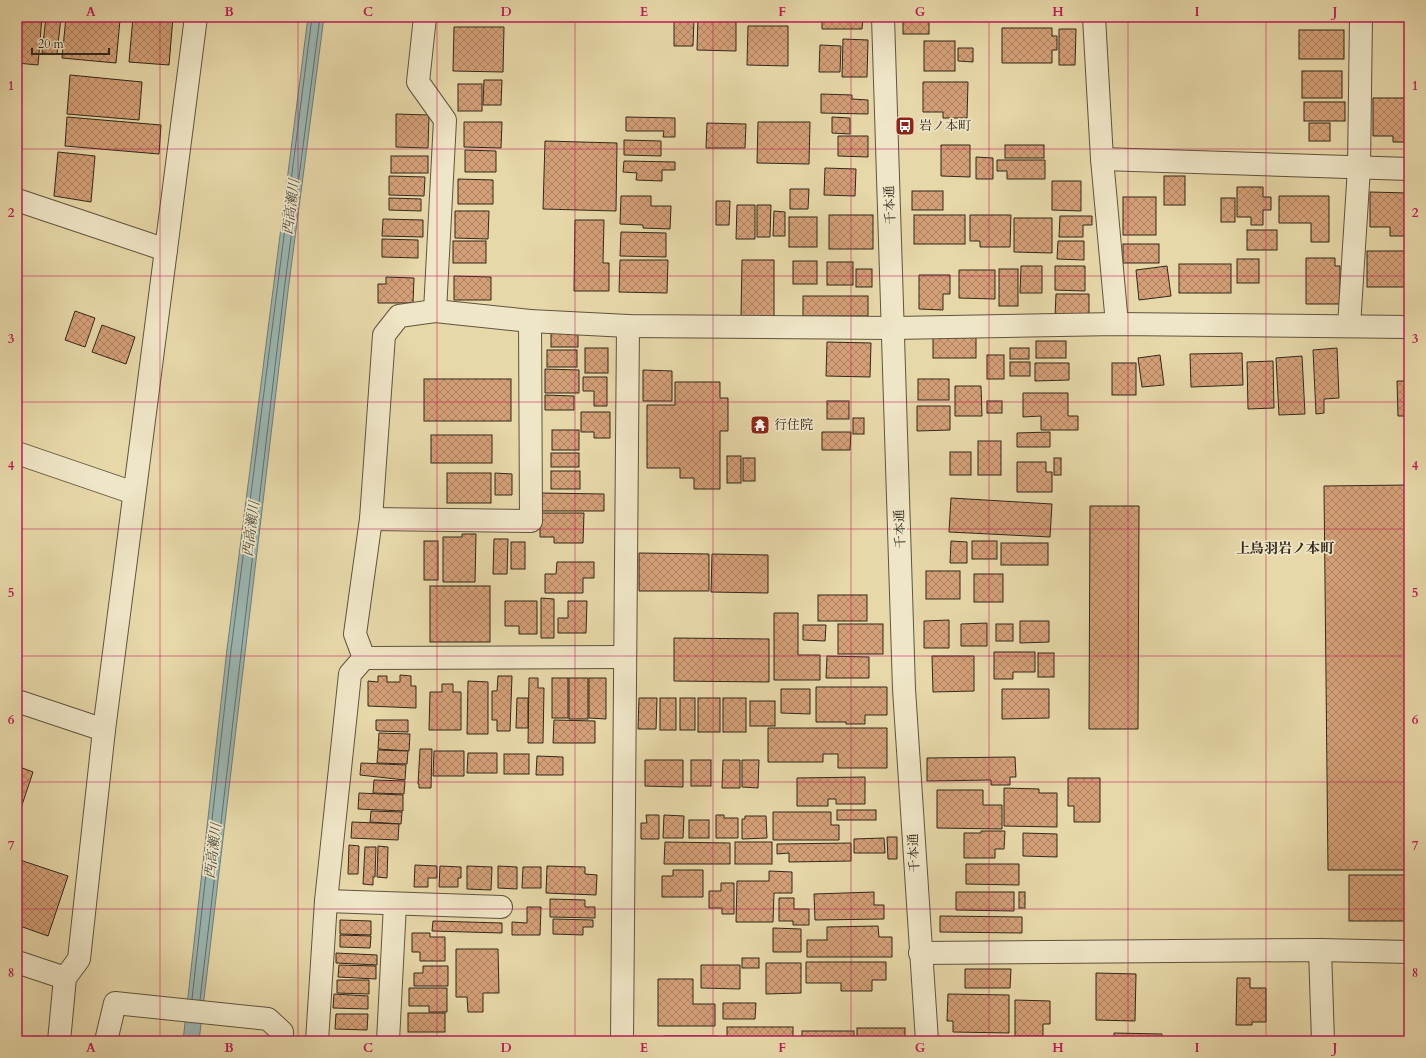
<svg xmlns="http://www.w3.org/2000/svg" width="1426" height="1058" viewBox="0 0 1426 1058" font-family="Cardo,'Noto Serif JP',serif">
<defs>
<pattern id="building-cross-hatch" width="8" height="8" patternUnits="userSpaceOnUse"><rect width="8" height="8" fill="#d4a077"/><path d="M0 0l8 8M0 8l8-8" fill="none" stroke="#ad8261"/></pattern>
</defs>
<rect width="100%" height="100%" fill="#e7d8a9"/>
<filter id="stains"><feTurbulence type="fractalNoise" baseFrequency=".005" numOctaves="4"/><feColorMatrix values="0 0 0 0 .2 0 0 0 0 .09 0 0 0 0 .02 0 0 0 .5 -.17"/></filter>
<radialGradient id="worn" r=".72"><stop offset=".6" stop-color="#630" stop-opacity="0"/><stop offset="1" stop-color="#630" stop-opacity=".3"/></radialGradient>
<path fill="#9bb7b3" stroke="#717e76" d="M308 17H324L288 291 199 1041H183L227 649Z"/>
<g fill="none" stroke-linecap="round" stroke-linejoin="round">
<g stroke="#667067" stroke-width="1">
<path d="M192 999 231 650 312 17"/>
<path d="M200 1000 284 291 320 17"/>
</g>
</g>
<g fill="url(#building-cross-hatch)" stroke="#32281b">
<path d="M17 17H42L38 65 17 63Z"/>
<path d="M46 17H61L57 54 42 53Z"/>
<path d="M66 17 120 20 116 63 62 58Z"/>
<path d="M133 17H173L169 65 129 62Z"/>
<path d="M674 17H694L693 46H674Z"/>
<path d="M698 17H736V51L697 50Z"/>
<path d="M822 17H863L862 29H822Z"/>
<rect x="903" y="17" width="26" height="17"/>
<rect x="968" y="17" width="28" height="4"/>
<path d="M748 26H788V66L747 65Z"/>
<path d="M454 27H504L503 72 453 71Z"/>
<path d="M1002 28H1052V36H1057V50H1052V63H1002Z"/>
<path d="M1059 29H1076L1075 65H1059Z"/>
<rect x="1299" y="30" width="45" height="29"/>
<path d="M843 39 868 40 867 77H842Z"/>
<rect x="924" y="41" width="31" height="30"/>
<path d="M820 45 841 46 840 72H819Z"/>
<path d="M958 48H973V62L958 61Z"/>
<rect x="1302" y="71" width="40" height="27"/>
<path d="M70 75 142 82 139 120 67 114Z"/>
<path d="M484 80H502L501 105H483Z"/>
<path d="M923 82H968L967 118H943V112H923Z"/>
<rect x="458" y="84" width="24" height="27"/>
<path d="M821 94 852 95V99L868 100V114L821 113Z"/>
<path d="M1373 98H1409V142H1393V136H1373Z"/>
<rect x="1304" y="102" width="41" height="19"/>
<path d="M396 114 429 115 428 148 396 147Z"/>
<path d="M67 117 161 125 159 154 65 146Z"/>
<path d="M626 117 675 118V137H663L664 131H626Z"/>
<path d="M832 117 850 118V134L832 133Z"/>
<path d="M464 122H502L501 148 464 147Z"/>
<path d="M758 122H810L809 164 757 163Z"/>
<path d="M707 123 746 124 745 148H706Z"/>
<rect x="1309" y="123" width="21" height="18"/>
<path d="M838 136H868V157L838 156Z"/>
<path d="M624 140 661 141V156L624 155Z"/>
<path d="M545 141 617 143 616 211 543 209Z"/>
<path d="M941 145H970V177L941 176Z"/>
<rect x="1005" y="145" width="39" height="13"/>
<path d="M465 150 496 151V172H465Z"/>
<path d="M58 152 95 156 91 202 54 196Z"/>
<rect x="391" y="156" width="37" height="17"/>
<path d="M976 157 993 158V179H976Z"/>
<path d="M997 160H1045V179H1007V171H997Z"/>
<path d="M624 161 675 162V170H662V181L636 180 637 173 623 172Z"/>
<path d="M825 168 856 169 855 196 824 195Z"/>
<path d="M389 176 425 177 424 196 389 195Z"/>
<rect x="1164" y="176" width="21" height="29"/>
<path d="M458 179 493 180V204H458Z"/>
<path d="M1052 181H1081V211L1052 210Z"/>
<path d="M1237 187H1263V197H1271V210H1263V225H1251V217H1237Z"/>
<path d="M790 189H809L808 209H790Z"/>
<rect x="912" y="191" width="31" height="19"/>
<path d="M1370 192 1409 193V236H1390V227H1370Z"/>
<path d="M621 196H651V206H671L670 229 643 228V225L620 224Z"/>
<path d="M1279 196H1329V242H1311V223H1279Z"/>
<rect x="1123" y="197" width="33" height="38"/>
<path d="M389 198 421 199V211L389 210Z"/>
<rect x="1221" y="198" width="14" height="24"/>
<path d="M716 201H730L729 225H716Z"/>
<path d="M737 205H755V239H736Z"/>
<path d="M757 205H771L770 237H757Z"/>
<path d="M455 211H489L488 239 455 238Z"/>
<path d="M774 211 785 212V236H773Z"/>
<rect x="829" y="215" width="44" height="34"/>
<rect x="914" y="215" width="51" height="29"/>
<path d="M970 215H1011L1010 247H980V241H970Z"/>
<path d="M1060 216H1092V225H1083V237H1059Z"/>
<rect x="789" y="217" width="28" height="30"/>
<path d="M1014 218H1052V253L1014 252Z"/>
<path d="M383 219 423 220V237L382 236Z"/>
<path d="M575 220H604L603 263H609V291H574Z"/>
<rect x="1247" y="230" width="30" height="20"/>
<path d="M621 232 666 233V257L620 256Z"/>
<path d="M382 239 418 240V258L382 257Z"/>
<rect x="453" y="241" width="33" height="22"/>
<path d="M1058 241H1084V260L1057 259Z"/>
<rect x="1123" y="244" width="36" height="19"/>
<rect x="1367" y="251" width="42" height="36"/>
<path d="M1306 258H1335V266H1340V304H1306Z"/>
<rect x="1237" y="259" width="22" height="24"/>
<path d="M620 260H668L667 293 619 292Z"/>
<path d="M742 260H774V317H741Z"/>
<rect x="793" y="261" width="24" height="23"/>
<rect x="827" y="262" width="26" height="23"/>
<rect x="1179" y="264" width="52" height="29"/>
<path d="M1021 266H1042V293H1020Z"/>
<path d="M1055 266H1085V291L1055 290Z"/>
<path d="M1167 266 1171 296 1139 300 1136 270Z"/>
<rect x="856" y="269" width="16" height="18"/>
<rect x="999" y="269" width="19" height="37"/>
<path d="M959 270H995V299L959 298Z"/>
<path d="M919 275H950V294H943V310L919 309Z"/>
<path d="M454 276 491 277V300H454Z"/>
<path d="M386 277 414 278 413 303H378V284H386Z"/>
<path d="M1056 294H1089V317H1055Z"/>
<rect x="803" y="296" width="65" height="20"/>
<path d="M75 311 95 318 85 347 65 340Z"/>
<path d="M102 325 135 337 126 364 92 352Z"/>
<rect x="551" y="329" width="27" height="18"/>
<rect x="933" y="336" width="43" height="22"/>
<rect x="1036" y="341" width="30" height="17"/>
<path d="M827 342 871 343 870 377 826 376Z"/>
<rect x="585" y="348" width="23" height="25"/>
<rect x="1010" y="348" width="19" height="11"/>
<path d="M1337 348 1339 398 1324 399V413L1316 414 1313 350Z"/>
<rect x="547" y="350" width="30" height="17"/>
<path d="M1242 353 1243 385 1191 387 1190 354Z"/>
<rect x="987" y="355" width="17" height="24"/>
<path d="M1160 355 1164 385 1142 387 1138 358Z"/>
<path d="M1302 356 1305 414 1279 415 1276 358Z"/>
<path d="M1273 361 1274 408 1248 409 1247 362Z"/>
<rect x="1010" y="362" width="20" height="14"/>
<path d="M1035 363H1069V380L1035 381Z"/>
<rect x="1112" y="363" width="24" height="32"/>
<path d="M545 369 579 370V393H545Z"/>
<path d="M643 370 672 371V401H643Z"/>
<path d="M583 377H607V406H594V391H583Z"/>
<rect x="424" y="379" width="87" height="42"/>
<rect x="918" y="379" width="31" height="21"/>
<path d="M1397 381H1409V416H1398Z"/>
<path d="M675 382H720V398H728V431H720V489H694V478H680V468H647V405H675Z"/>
<path d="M955 386H981L982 416H955Z"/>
<path d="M1023 393H1068V416H1078V430H1041V416L1023 417Z"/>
<path d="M545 395 574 396V410H545Z"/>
<rect x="827" y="401" width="22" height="18"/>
<rect x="987" y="401" width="15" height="12"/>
<path d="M917 406H950V430L917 431Z"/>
<path d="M581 412H610V438H594V432H581Z"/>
<rect x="853" y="418" width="11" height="16"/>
<rect x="552" y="430" width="27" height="20"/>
<path d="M822 432H851L850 450H822Z"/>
<path d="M1050 432V447H1017V433Z"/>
<rect x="431" y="435" width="61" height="28"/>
<rect x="978" y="441" width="23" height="34"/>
<rect x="950" y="452" width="21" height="23"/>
<rect x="551" y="453" width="28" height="14"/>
<rect x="727" y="456" width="14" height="27"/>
<rect x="743" y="458" width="12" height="23"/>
<rect x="1054" y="458" width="7" height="17"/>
<path d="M1017 462H1046V472H1052V492H1017Z"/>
<rect x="551" y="471" width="29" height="18"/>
<rect x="447" y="473" width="44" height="30"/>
<path d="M495 473 512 474V495H495Z"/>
<path d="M1409 485V870H1328L1324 486Z"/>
<path d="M542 493 604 494V511H542Z"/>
<path d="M951 498 1052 504 1050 537 949 532Z"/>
<path d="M1090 506H1139L1138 729H1089Z"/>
<path d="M540 513H584L583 543H554V537H540Z"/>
<path d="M462 534H476L475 582H443V537H462Z"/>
<path d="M494 539H508L507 574H493Z"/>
<rect x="424" y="541" width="14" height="39"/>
<path d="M951 541 967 542V563H950Z"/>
<rect x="972" y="541" width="25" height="18"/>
<rect x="511" y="542" width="14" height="27"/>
<rect x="1001" y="543" width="47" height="22"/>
<path d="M639 553 709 554V591H639Z"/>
<path d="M712 554 768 555V593L711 592Z"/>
<path d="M557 562H594V578H583V593H545V574H556Z"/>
<rect x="926" y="571" width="34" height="28"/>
<rect x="974" y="574" width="29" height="28"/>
<rect x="430" y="586" width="60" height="56"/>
<rect x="818" y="595" width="49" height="26"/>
<path d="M541 598 554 599V638H541Z"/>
<path d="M505 601H537V634H519V626H505Z"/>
<path d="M568 601H587L586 633H558V618H568Z"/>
<path d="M774 613H798V655H820V680H774Z"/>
<path d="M949 620V648H924V621Z"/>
<path d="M1020 621H1049V642L1020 643Z"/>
<path d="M987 623V646H961V624Z"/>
<rect x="838" y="624" width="45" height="30"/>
<rect x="996" y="624" width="17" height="17"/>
<path d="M803 625H826L825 641 803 640Z"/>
<path d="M674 638 769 639V682L674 681Z"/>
<path d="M994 652H1035V672H1013V679H994Z"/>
<rect x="1038" y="653" width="16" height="24"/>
<path d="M827 656 869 657V678H826Z"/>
<path d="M932 656H974V691L933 692Z"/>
<path d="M400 675 411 676V686H416V708L368 706V681L378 682V676H387V682H400Z"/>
<path d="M498 676H512L510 731H497V720H492V691H497Z"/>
<path d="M529 678H538V688H544L543 743H528Z"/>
<rect x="552" y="678" width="16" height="40"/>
<rect x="569" y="678" width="19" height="41"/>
<path d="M589 678H606V719L589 718Z"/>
<path d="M468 681 488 682V734H467Z"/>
<path d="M442 684H453V692H461V730H429L430 692H442Z"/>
<path d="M816 687H887V715H865V724H846V722H816Z"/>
<path d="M781 689H810V714L781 713Z"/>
<path d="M1002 689H1049V718L1002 719Z"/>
<path d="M517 698H528V728H516Z"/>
<path d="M639 698H657L656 729H638Z"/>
<rect x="660" y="698" width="16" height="32"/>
<rect x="680" y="698" width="15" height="32"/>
<rect x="698" y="698" width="22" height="34"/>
<rect x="723" y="698" width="23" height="34"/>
<rect x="750" y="701" width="25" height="25"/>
<path d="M376 720H408V732L379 731 376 730Z"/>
<path d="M554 720 595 721V743H553Z"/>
<path d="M768 728H887V768H838V754H823V762H768Z"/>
<path d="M379 733 410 734 409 751 378 749Z"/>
<path d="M420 749H432L431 788H419V784H418Z"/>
<path d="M378 750 408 751 407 764 377 763Z"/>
<path d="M434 751H464V776H433Z"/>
<path d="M468 753H497V773H467Z"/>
<rect x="504" y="754" width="25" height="20"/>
<path d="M537 756 563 757V775H536Z"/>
<path d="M1015 757 1016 777H1010V785H991V780L927 781V758Z"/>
<path d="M645 760H683V787L645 786Z"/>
<rect x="691" y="760" width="20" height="26"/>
<path d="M723 760H740V788H722Z"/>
<path d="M742 760H759L758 788 742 787Z"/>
<path d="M361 763 406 765 405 780 360 775Z"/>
<path d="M17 766 33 772 17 820Z"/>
<path d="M865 777V804H836V799H828V806H797V778Z"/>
<path d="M1068 778H1100V822H1074V806H1068Z"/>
<path d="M374 780 405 781 404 794 373 793Z"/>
<path d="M1004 788 1039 789V793H1057V827L1004 826Z"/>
<path d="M937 790H983V805H1002V829L937 828Z"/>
<path d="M359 793 403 795V811L358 809Z"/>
<rect x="837" y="810" width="39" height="10"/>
<path d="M371 811 402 812 401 824 370 822Z"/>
<path d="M773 812H831V825H839V840H773Z"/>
<path d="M646 815H659V839H641V823H647Z"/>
<path d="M664 815 684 816 683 838H663Z"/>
<path d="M716 815H724V818H738V838H716Z"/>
<path d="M745 816H766L767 838 742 839V819H745Z"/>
<rect x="689" y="820" width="20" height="18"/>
<path d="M352 822 399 824 398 840 351 838Z"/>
<path d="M981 831H1005L1004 849H995V858H964V833H981Z"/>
<path d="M1023 833 1057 834V857L1023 856Z"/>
<path d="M887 837H897V859H888Z"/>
<path d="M884 838 885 853H854V839Z"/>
<path d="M665 842 730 843V864H664Z"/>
<rect x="735" y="842" width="37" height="22"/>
<path d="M851 843V861L789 862V853L777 854V844Z"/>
<path d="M349 845 359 846 358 874H348Z"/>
<path d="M378 846 388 847 387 878 377 877Z"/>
<path d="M365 847H376L375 877H373V885L363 884Z"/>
<path d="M17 859 68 876 48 936 17 925Z"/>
<path d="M966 864H1019V885L966 884Z"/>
<path d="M415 865 437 866V878H428V887H414Z"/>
<path d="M440 866 461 867V878H458V887H439Z"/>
<path d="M467 866 492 867 491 890 467 889Z"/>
<path d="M498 866 517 867V889L498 888Z"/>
<path d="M547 866 585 867V874L597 875 596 895 546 893Z"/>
<path d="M523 867H541V888H522Z"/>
<path d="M673 870H703V897H662V876H673Z"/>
<path d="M769 871 792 872V893H774L773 922H736L737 881H769Z"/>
<rect x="1349" y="875" width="60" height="46"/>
<path d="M721 883H734V914H722V908H709V891H721Z"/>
<path d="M874 892V905H884V919L815 920 814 894Z"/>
<path d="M956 892H1014V911L956 910Z"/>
<rect x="1019" y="892" width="6" height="16"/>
<path d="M779 898H794V909H809V925H793V921H779Z"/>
<path d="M550 899 585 900V907H595V918L550 917Z"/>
<path d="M527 907H541L540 935H512V922L527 923Z"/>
<path d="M940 916 1022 917V933L940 932Z"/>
<path d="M553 919 593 920V927H583V935L553 934Z"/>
<path d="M340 920 371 921V935L340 934Z"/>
<path d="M433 921 502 923V933L432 931Z"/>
<path d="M878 926 879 937H892V957H807V940H827V927Z"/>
<path d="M773 928 801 929V952H773Z"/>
<path d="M412 933H430V937H445V961H420V952H412Z"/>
<path d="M340 935 371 936 370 948 340 947Z"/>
<path d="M456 949H498L499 993H483V1012H468L467 997H456Z"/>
<path d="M336 953 377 955V965L336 963Z"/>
<rect x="742" y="958" width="17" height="10"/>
<path d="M806 962H886V980H872V991H841V983H806Z"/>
<path d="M766 963H801V993L766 994Z"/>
<path d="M339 965 376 966V979L338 977Z"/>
<path d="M701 965H740V989L701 988Z"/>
<path d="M423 966H448V986H414V973H423Z"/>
<path d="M965 969H1011L1010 988H965Z"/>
<path d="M1096 973 1136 974 1135 1021 1096 1020Z"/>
<path d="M1237 978H1250V988H1266V1022H1252V1025H1236Z"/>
<path d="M658 979H693V1004H715V1026H658Z"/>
<path d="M337 980H369V994L337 993Z"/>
<path d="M409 988H447V1012H429V1006H409Z"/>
<path d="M334 994 368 996V1009L333 1008Z"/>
<path d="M948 994 1009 995V1033L953 1032V1021H947Z"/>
<path d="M1015 1000 1050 1001V1024H1043V1036H1015Z"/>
<path d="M723 1003H756L755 1019H723Z"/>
<rect x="408" y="1013" width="37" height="19"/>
<path d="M336 1014H368L367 1030 335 1029Z"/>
<rect x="727" y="1027" width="66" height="14"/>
<rect x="857" y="1028" width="48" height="13"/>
<rect x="802" y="1031" width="52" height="10"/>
<path d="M1114 1033 1162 1034V1041H1114Z"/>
<rect x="664" y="1036" width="54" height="5"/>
</g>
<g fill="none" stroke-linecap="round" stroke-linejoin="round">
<defs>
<g id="minor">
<path d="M883 17 904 689 927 1041"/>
<path d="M1094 17 1102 159 1117 324"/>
<path d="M1102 159 1409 169"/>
<path d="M17 200 166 250"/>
<path d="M435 311 530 321 628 326 894 328 1117 324 1409 327"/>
<path d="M1349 326 1359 168 1361 17"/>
<path d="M17 453 134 493"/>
<path d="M371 519 531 521 530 321"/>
<path d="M364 658 624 657"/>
<path d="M17 701 104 730"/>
<path d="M326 901 501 907"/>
<path d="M1320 950 1323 1041"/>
<path d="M920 953 1320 950 1409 952"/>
<path d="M17 962 65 978"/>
<path d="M59 1041 65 978 79 959 104 730 196 17"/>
<path d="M106 1041 115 1003 268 1019 282 1032V1041"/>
<path d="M317 1041 326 901 350 674 364 658 355 634 371 519 384 335 399 316 435 311 445 120 418 82 425 17"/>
<path d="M388 1041 395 904"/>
<path d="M622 1041 628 326"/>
</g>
</defs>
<use href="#minor" stroke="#5f543e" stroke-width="24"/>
<use href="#minor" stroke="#efe6c7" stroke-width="22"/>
</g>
<path fill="none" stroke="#c2185b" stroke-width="1" stroke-opacity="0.55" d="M160 17V1041M298 17V1041M437 17V1041M575 17V1041M713 17V1041M851 17V1041M989 17V1041M1128 17V1041M1266 17V1041M17 149H1409M17 276H1409M17 402H1409M17 529H1409M17 656H1409M17 782H1409M17 909H1409"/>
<defs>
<symbol id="bus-square" viewBox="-11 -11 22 22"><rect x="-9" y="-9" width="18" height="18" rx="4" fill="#8f2418" stroke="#efe6c7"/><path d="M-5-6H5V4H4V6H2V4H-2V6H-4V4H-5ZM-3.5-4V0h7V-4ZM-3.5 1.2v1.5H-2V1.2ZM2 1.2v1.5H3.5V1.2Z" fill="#fff"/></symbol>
<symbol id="temple-square" viewBox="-11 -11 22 22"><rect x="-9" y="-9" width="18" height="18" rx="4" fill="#8f2418" stroke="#efe6c7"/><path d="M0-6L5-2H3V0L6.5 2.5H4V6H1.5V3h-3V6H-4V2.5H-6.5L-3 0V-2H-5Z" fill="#fff"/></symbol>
</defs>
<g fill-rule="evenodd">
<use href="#bus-square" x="894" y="115" width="22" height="22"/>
<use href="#temple-square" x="749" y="414" width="22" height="22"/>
</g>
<g text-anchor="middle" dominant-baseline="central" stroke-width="3.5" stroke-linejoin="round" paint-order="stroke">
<g font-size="13" fill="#32281b" stroke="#efe6c7" text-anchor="start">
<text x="919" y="126">岩ノ本町</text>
<text x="774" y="425">行住院</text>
</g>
<g font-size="13" fill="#32281b" stroke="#efe6c7">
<text transform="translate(890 205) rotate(-92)">千本通</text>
<text transform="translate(900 529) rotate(-92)">千本通</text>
<text transform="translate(914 853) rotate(-93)">千本通</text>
</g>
<g font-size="14" font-style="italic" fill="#4c4c41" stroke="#efe6c7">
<text transform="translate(291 207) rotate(-83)">西高瀬川</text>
<text transform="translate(251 529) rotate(-83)">西高瀬川</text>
<text transform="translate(213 851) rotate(-83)">西高瀬川</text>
</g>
<g font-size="14" font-weight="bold" fill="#32281b" stroke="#efe6c7">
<text x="1285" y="548">上鳥羽岩ノ本町</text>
</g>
</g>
<rect width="1426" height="1058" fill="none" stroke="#e7d8a9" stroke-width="44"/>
<path d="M32 48v6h77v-6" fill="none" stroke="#32281b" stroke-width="2"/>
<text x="38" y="48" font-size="12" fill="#32281b" stroke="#efe6c7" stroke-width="3" paint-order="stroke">20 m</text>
<rect x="22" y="22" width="1382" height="1014" fill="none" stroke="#c2185b" stroke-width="1.5"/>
<g font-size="13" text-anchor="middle" font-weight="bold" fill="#c2185b">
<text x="91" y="16">A</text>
<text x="229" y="16">B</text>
<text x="368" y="16">C</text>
<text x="506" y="16">D</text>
<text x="644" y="16">E</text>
<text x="782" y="16">F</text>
<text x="920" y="16">G</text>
<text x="1058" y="16">H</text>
<text x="1197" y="16">I</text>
<text x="1335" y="16">J</text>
<text x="11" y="90">1</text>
<text x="1415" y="90">1</text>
<text x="11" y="217">2</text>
<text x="1415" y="217">2</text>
<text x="11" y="343">3</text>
<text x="1415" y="343">3</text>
<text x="11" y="470">4</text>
<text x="1415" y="470">4</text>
<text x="11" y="597">5</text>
<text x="1415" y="597">5</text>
<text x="11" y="724">6</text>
<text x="1415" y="724">6</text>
<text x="11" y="850">7</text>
<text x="1415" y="850">7</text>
<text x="11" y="977">8</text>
<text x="1415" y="977">8</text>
<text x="91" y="1052">A</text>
<text x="229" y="1052">B</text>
<text x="368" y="1052">C</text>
<text x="506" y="1052">D</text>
<text x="644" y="1052">E</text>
<text x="782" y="1052">F</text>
<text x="920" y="1052">G</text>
<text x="1058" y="1052">H</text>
<text x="1197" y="1052">I</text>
<text x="1335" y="1052">J</text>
</g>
<rect width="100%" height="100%" filter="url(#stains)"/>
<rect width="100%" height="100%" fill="url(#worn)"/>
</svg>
